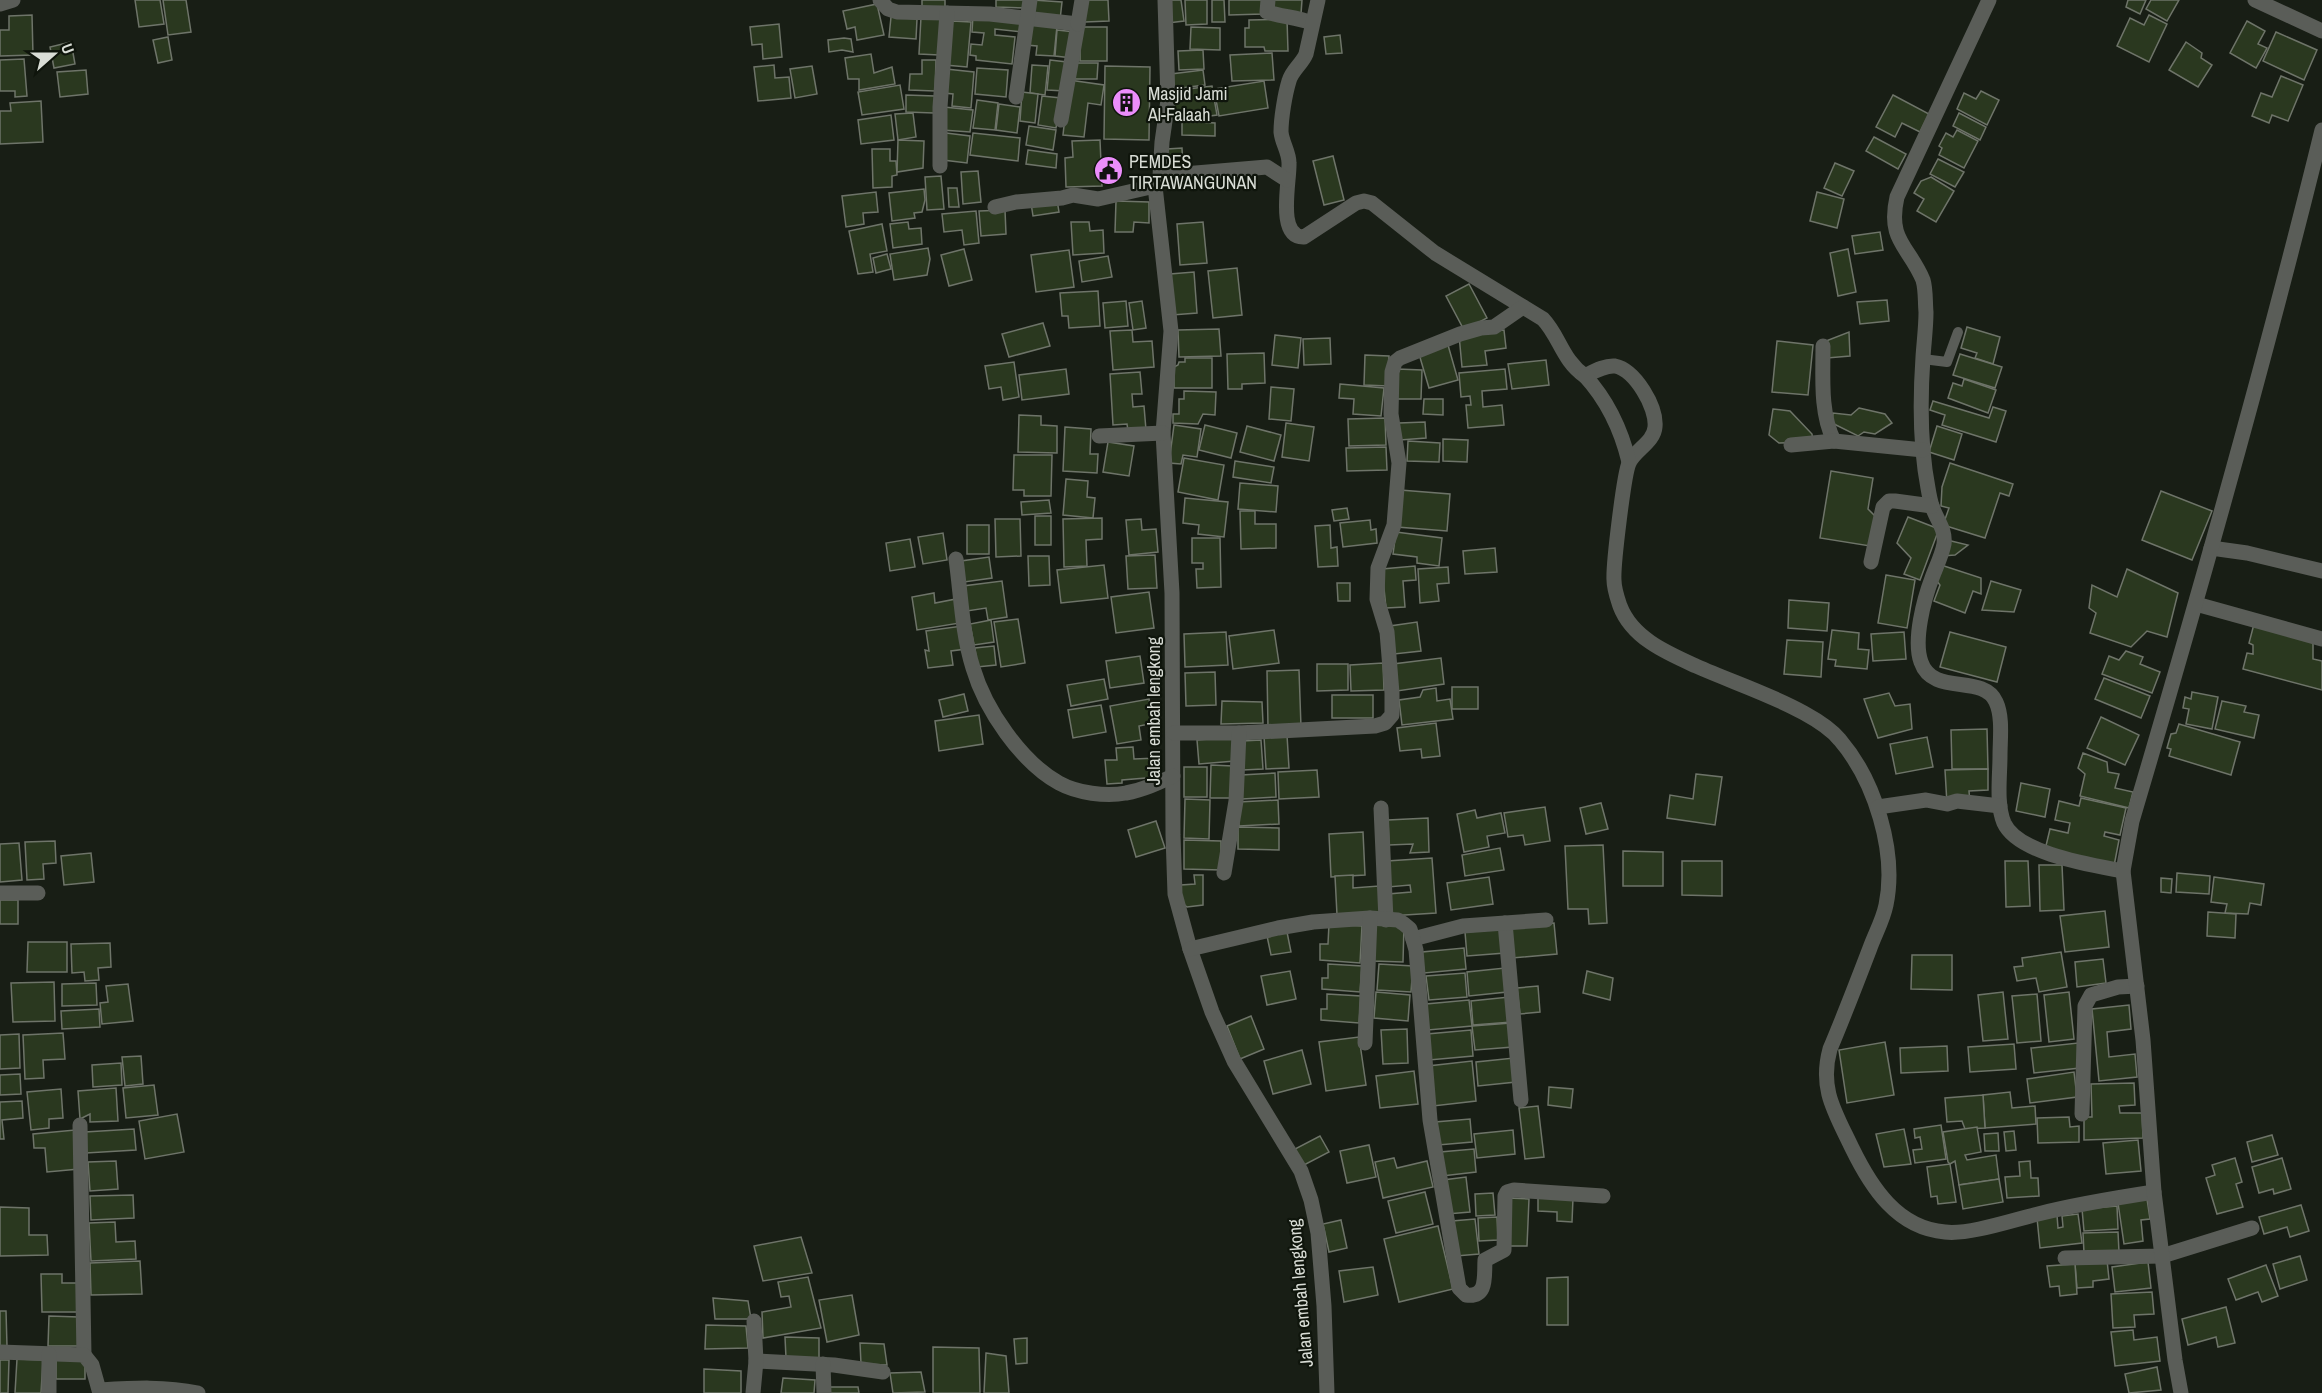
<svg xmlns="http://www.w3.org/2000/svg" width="2322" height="1393" viewBox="0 0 2322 1393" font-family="'Archivo Narrow',sans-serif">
<rect width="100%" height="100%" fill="#181e15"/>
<g fill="#2a381f" stroke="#6e7469" stroke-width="1.5">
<path d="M135 0H160L164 24 139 27Z"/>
<path d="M163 0H186L191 32 168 35Z"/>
<path d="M922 0H945V7L922 9Z"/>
<path d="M996 0H1026V8L996 7Z"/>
<path d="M1033 0 1062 2 1060 20 1032 17Z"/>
<path d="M1084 0H1108L1109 21 1085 22Z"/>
<path d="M1170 0H1181L1184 21 1168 23Z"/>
<path d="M1185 0H1207V24L1186 25Z"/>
<path d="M1212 0H1224L1225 22H1212Z"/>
<path d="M1229 0H1262L1263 14 1229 15Z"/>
<path d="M1273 0H1302L1301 14 1272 12Z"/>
<path d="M2128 0H2146L2140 14 2126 7Z"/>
<path d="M2151 0H2179L2167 21 2146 9Z"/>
<path d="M877 4 884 35 857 40 855 27 847 29 843 11Z"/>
<path d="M32 15 33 55 0 56V30H9V16Z"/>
<path d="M973 15 1024 21 1022 32 995 29V35L1015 37 1012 64 976 60V56L970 55 971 44 982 45 984 33 972 32Z"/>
<path d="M2149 15 2167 24 2149 62 2117 46 2130 18 2144 25Z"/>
<path d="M891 17 917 19 916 39 889 37Z"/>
<path d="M921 17 942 19 939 55 919 54Z"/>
<path d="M1287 19 1288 51H1265L1264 47H1245V28H1249V20Z"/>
<path d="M952 21 971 22 967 67 945 65Z"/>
<path d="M2247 21 2265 31 2258 44 2267 48 2256 68 2230 53Z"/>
<path d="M1028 23 1057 26 1054 56 1036 55 1037 46 1026 45Z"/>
<path d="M779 24 782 57 763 59 762 44 752 45 750 27Z"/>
<rect x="1080" y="27" width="27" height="34"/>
<path d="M1191 27 1220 28V50L1190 49Z"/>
<path d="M1057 30 1075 32 1072 58 1055 56Z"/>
<path d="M2276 32 2317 50 2304 80 2263 61Z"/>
<path d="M1340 35 1342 53 1326 54 1324 37Z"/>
<path d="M168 37 172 60 158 63 153 40Z"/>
<path d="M844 38 851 39 853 52 842 50 829 52 828 40Z"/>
<path d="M71 42 75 64 54 68 50 47Z"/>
<path d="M2186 42 2202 53 2201 58 2212 65 2198 87 2169 70Z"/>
<path d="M1203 50 1204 69 1179 70 1178 51Z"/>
<path d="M1272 53 1274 80 1232 81 1230 55Z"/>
<path d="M871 54 874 73 892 67 895 84 859 90V79H848L845 58Z"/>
<path d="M24 59 27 96 15 97V91H0V60Z"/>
<path d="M922 60H936L935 91 909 90 910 74H922Z"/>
<path d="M1050 60 1067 62 1065 91 1047 90Z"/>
<path d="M1074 63H1098L1097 79H1074Z"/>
<path d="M774 65 775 78 789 77 791 98 758 101 754 67Z"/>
<path d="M1032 65 1048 66 1045 95 1030 93Z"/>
<path d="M812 66 817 94 795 98 790 69Z"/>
<path d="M1105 66 1150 67 1149 140 1104 139Z"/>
<path d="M977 68 1008 70 1006 97 975 94Z"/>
<path d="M946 69 974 72 971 108 952 106 953 94 944 93Z"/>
<path d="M86 70 88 94 60 97 57 72Z"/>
<path d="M1203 70 1205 85 1173 89 1171 74Z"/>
<path d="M2281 76 2303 85 2288 121 2272 115 2269 123 2252 116 2261 93 2272 97Z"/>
<path d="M1069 80 1104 85 1101 105 1088 103 1084 137 1063 135Z"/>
<path d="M1264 81 1268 108 1219 116 1214 89Z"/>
<path d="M900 85 904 109 862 115 858 92Z"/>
<path d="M1212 86 1217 115 1195 118 1192 113 1175 115 1172 91Z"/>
<path d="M1981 91 1999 100 1987 125 1957 109 1964 93 1976 99Z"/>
<path d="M1022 92 1038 94 1035 123 1020 121Z"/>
<path d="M906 95 935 96 934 113 906 112Z"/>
<path d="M1893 95 1929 114 1920 132 1902 123 1895 137 1876 127Z"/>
<path d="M1042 96 1061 98 1056 128 1038 125Z"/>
<path d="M977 100 998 103 995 130 973 128Z"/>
<path d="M41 101 43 142 0 144V111H11L10 103Z"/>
<path d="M999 104 1020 107 1017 133 996 130Z"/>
<path d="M944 107 973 110 970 132 942 130Z"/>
<path d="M913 113 916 137 898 140 895 114Z"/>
<path d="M1959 113 1986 127 1980 140 1953 126Z"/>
<path d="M891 115 894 140 861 144 858 120Z"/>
<path d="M1182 121 1215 123V136L1182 135Z"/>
<path d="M1029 126 1056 130 1053 150 1026 145Z"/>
<path d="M1957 130 1978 141 1964 168 1939 155 1942 148 1939 146 1946 133 1953 137Z"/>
<path d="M946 133 970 136 967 163 943 160Z"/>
<path d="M973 133 1020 138 1018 161 970 155Z"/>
<path d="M1874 137 1906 154 1898 169 1866 151Z"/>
<path d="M898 140 924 141 923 168 897 172Z"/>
<path d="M1100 140 1102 186 1066 187 1065 158 1073 157 1072 141Z"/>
<path d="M1182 148 1183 171H1168L1167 149Z"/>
<path d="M872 149H890V161H896L897 175 892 176V187L873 188Z"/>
<path d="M1028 150 1057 154 1056 168 1026 164Z"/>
<path d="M1333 156 1344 200 1324 205 1313 161Z"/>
<path d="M1938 159 1964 172 1955 187 1930 174Z"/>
<path d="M1835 163 1854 171 1842 196 1824 188Z"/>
<path d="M978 171 981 202 963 204 961 172Z"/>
<path d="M941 176 944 209 927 210 925 177Z"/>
<path d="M1931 177 1954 191 1936 222 1917 211 1924 199 1914 193 1921 181Z"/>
<path d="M948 188H957L959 207H949Z"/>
<path d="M924 189 925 200 922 212 914 213 915 218 892 221 889 193Z"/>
<path d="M876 192 878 212 863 213 864 224 846 227 842 196Z"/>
<path d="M1817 192 1844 199 1837 228 1810 221Z"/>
<path d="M1057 200 1059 212 1033 216 1031 203Z"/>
<path d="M1116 201 1149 202V223L1134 222 1133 232H1115Z"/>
<path d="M1005 210 1006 234 981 236 979 211Z"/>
<path d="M976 211 979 243 964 245 962 230 944 232 942 214Z"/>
<path d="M908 222 909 229 921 228 922 244 893 248 890 224Z"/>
<path d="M1071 222H1089L1090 231 1103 230 1104 253 1073 255Z"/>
<path d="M1203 222 1207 263 1180 265 1177 224Z"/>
<path d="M882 224 887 251 870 254 873 272 858 274 849 231Z"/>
<path d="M1880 232 1883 250 1855 254 1852 236Z"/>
<path d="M928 248 930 259 927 275 894 280 890 254Z"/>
<path d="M964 249 972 280 949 286 941 255Z"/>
<path d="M1848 249 1856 292 1838 296 1830 253Z"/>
<path d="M1069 250 1074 287 1036 292 1031 255Z"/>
<path d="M887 254 891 269 876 273 873 258Z"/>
<path d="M1108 256 1112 277 1082 282 1079 261Z"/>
<path d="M1237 268 1242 315 1213 318 1208 271Z"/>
<path d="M1194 272 1197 313 1172 315 1170 274Z"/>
<path d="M1469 284 1487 318 1464 330 1446 296Z"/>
<path d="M1098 291 1100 326 1069 328 1068 316H1062L1060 293Z"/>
<path d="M1887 300 1889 321 1860 324 1857 302Z"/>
<path d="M1126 301 1128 326 1105 328 1103 303Z"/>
<path d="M1142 301 1146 328 1133 330 1129 303Z"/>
<path d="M1043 323 1050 346 1009 357 1002 334Z"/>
<path d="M1967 327 2000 337 1993 364 1975 358 1977 353 1961 348Z"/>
<path d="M1219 329 1221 356 1179 357 1178 330Z"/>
<path d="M1132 330 1133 342 1152 341 1154 367 1113 370 1110 331Z"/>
<path d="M1504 330 1506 348 1485 351 1487 365 1462 367 1459 335Z"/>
<path d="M1849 332 1850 356 1827 358 1826 341Z"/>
<path d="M1275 335 1301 338 1298 368 1272 365Z"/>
<path d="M1330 338 1331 364 1304 365 1303 339Z"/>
<path d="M1777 341 1813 345 1808 395 1772 392Z"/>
<path d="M1448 345 1458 380 1429 388 1419 354Z"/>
<path d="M1264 353 1265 383 1242 384V389H1228L1227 354Z"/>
<path d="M1960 354 2002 367 1995 388 1953 375Z"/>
<path d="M1365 355 1389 356 1388 386 1364 385Z"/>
<path d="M1185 358H1212V388H1174V367L1178 365 1179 362H1185Z"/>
<path d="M1546 360 1549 385 1512 389 1508 364Z"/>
<path d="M1014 362 1019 397 1003 400 1001 387 989 389 985 366Z"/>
<path d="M1066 369 1069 394 1022 400 1019 375Z"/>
<path d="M1397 369 1422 370 1421 399H1397Z"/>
<path d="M1505 369 1507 389 1482 391 1483 407 1502 405 1504 425 1468 428 1466 405H1471L1470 396 1461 397 1459 373Z"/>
<path d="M1140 372 1142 394H1132L1133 407 1144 406 1146 430 1128 431 1127 424 1113 425 1110 374Z"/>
<path d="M1964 379 1996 390 1988 413 1948 398 1953 383 1962 386Z"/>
<path d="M1340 384 1384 388 1381 416 1353 414 1354 399 1339 398Z"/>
<path d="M1271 387 1294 389 1291 421 1269 419Z"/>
<path d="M1184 391 1216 392 1215 415 1203 414 1198 424 1173 423V414H1179V399H1184Z"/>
<path d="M1424 399H1443V415L1423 414Z"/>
<path d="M1933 401 1989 418 1993 407 2006 411 1996 442 1942 425 1945 415 1930 410Z"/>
<path d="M1859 408 1885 414 1892 423 1875 434 1864 432 1858 436 1832 423 1833 413 1851 415Z"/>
<path d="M1773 409 1790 411 1812 434 1813 442 1779 443 1769 435Z"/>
<path d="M1019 415 1041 416V425L1057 426V453L1018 452Z"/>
<path d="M1385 418 1386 445 1349 446 1348 419Z"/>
<path d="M1425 422 1426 438 1400 440 1399 423Z"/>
<path d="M1286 423 1314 427 1309 461 1282 457Z"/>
<path d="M1174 425 1201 429 1197 457 1183 455 1181 464 1169 463Z"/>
<path d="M1205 425 1237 433 1231 458 1199 450Z"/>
<path d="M1247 426 1281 435 1274 461 1240 452Z"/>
<path d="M1937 426 1962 434 1954 460 1929 452Z"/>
<path d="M1065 427 1091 429 1090 454H1098L1097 473 1063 471Z"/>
<path d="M1443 439 1468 440 1467 462 1443 461Z"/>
<path d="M1408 441 1440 443 1439 462 1407 461Z"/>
<path d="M1108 442 1134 446 1129 476 1103 472Z"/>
<path d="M1386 447 1387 470 1347 471 1346 448Z"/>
<path d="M1014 455H1052L1051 496H1024V490H1013Z"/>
<path d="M1184 458 1224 465 1218 500 1178 492Z"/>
<path d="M1235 461 1274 467 1271 483 1233 477Z"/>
<path d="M1950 463 2013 484 2009 496 2000 493 1985 538 1943 525 1949 508 1941 506 1942 487Z"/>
<path d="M1831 471 1873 478 1868 509 1875 516 1870 546 1820 538Z"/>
<path d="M1066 479 1088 481 1087 497 1095 498 1093 518 1063 515Z"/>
<path d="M1240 483 1278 486 1276 512 1238 509Z"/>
<path d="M1400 490 1450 494 1447 531 1397 527Z"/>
<path d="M2161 491 2212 511 2192 560 2142 540Z"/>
<path d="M1185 498 1228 502 1224 537 1198 534 1199 525 1183 523Z"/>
<path d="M1049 500 1051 513 1022 515 1021 502Z"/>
<path d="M1347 508 1349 519 1334 521 1332 510Z"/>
<path d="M1240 511H1255V524H1276V548L1241 549Z"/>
<rect x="1035" y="516" width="16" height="29"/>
<path d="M1908 517 1939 529 1920 580 1904 574 1911 558 1897 543Z"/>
<path d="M1102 518V539L1086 540 1087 566 1064 567 1063 519Z"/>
<path d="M995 519H1020L1021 556 996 557Z"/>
<path d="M1141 519 1142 530 1156 529 1158 552 1129 555 1126 520Z"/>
<path d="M1370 520 1371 530 1376 529 1377 543 1343 547 1340 523Z"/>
<rect x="967" y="525" width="22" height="29"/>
<path d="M1330 525 1331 548 1337 547 1338 566 1318 567 1315 526Z"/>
<path d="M1396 532 1442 538 1439 566 1417 563V557L1393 554Z"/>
<path d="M943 533 947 560 923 564 918 537Z"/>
<path d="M1192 538H1220L1221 587 1197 588 1196 569H1203V563H1192Z"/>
<path d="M910 539 915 567 890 571 886 543Z"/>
<path d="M1947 540 1968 545 1955 555 1942 556Z"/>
<path d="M1495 548 1497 572 1465 574 1463 551Z"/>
<path d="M1155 555 1157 588 1128 589 1126 556Z"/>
<path d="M1028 556H1049L1050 585 1029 586Z"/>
<path d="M989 557 992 578 964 582 961 561Z"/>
<path d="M1938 564 1981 578V594L1973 591 1965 613 1934 601 1940 585 1934 577Z"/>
<path d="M1104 565 1108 598 1061 603 1057 570Z"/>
<path d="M1415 566 1416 580 1403 581 1405 607 1386 608 1382 569Z"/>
<path d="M1448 567 1449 583 1437 584 1439 601 1420 603 1418 569Z"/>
<path d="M2127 569 2178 593 2167 637 2147 631 2131 647 2090 633 2096 613 2089 608 2092 585 2117 597Z"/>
<path d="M1886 575 1915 580 1907 628 1878 623Z"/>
<path d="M1002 581 1007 617 988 620 986 608 967 611 963 586Z"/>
<path d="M1991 581 2021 590 2014 612 1982 610Z"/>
<path d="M1337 583H1350V601H1338Z"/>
<path d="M1149 592 1154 628 1116 633 1111 597Z"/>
<path d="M934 593 935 603 956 599 960 623 917 630 912 597Z"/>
<path d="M1789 600 1829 603 1827 631 1788 628Z"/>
<path d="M1018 619 1025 663 1001 667 994 622Z"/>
<path d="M991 620 994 642 974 645 970 624Z"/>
<path d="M1417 622 1421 651 1394 654 1390 626Z"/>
<path d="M2254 624 2313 639V659L2322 661V690L2243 669 2247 653 2253 654V645L2249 643Z"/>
<path d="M962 626 966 649 951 651 953 665 928 668 925 650 929 651 926 631Z"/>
<path d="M1274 630 1279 663 1233 669 1229 636Z"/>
<path d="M1832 630 1859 633 1858 649 1869 650 1867 669 1835 666 1836 660 1828 659Z"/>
<path d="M1226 632 1228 665 1185 667 1184 634Z"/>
<path d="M1904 632 1906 659 1873 661 1871 634Z"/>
<path d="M1950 632 2006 647 1997 682 1940 667Z"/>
<path d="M1787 640 1823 642 1821 677 1784 674Z"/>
<path d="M994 646 996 665 977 667 975 648Z"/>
<path d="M2126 651 2143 657 2140 664 2160 672 2152 693 2102 674 2109 656 2119 660Z"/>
<path d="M1140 656 1144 683 1110 688 1106 661Z"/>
<path d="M1441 658 1444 684 1397 691 1393 664Z"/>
<path d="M1383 663 1384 690 1351 691 1350 665Z"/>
<path d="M1317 664H1348V690L1317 691Z"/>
<path d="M1299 670 1301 727H1268L1267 671Z"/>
<path d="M1215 672 1216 705 1186 706 1185 673Z"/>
<path d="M2104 678 2150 696 2141 718 2095 699Z"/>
<path d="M1104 679 1108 699 1071 706 1067 685Z"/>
<rect x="1452" y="687" width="26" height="22"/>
<path d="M1436 688 1437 701 1450 699 1453 719 1402 725 1399 700 1420 697 1423 690Z"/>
<path d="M2192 692 2218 697 2212 729 2186 724 2189 709 2183 708 2185 697 2191 699Z"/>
<path d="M1889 693 1895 706 1910 704 1912 729 1878 738 1864 699Z"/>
<path d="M964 694 968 711 943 717 939 700Z"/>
<rect x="1332" y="695" width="41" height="23"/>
<path d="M1149 699 1154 723 1139 726 1141 740 1117 744 1110 706Z"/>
<path d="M1222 701 1262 702 1263 723 1221 724Z"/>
<path d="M2222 701 2246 706 2244 712 2259 715 2254 738 2215 729Z"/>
<path d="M1101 705 1106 732 1073 738 1068 710Z"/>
<path d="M979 715 983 744 939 751 935 721Z"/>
<path d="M2101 717 2139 735 2125 765 2087 748Z"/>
<path d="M1436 723 1440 756 1422 758 1421 749 1400 751 1397 728Z"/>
<path d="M2179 724 2240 742 2231 775 2169 756 2171 749 2167 748 2171 734 2176 733Z"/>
<path d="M1987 729 1988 769H1952L1951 730Z"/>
<path d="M1287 735 1289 768 1266 769 1264 736Z"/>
<path d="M1234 737 1235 761 1199 764 1197 740Z"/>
<path d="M1927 737 1933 767 1896 774 1890 744Z"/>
<path d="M1261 740 1263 769 1243 770 1242 741Z"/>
<path d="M1133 747 1134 759 1157 758 1158 777 1122 780V783L1107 784 1105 760H1117L1116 748Z"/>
<path d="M2083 753 2107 762 2108 772 2119 774 2115 788 2133 792 2129 808 2080 796 2085 774 2078 768Z"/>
<path d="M1211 765 1233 766V798H1210Z"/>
<rect x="1184" y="767" width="23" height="30"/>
<path d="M1988 769V790L1969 791 1970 803 1947 804 1945 770Z"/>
<path d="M1317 770 1319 797 1279 799 1278 772Z"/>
<path d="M1275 773 1276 797 1242 799 1241 775Z"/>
<path d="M1696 774 1722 777 1715 825 1667 818 1670 795 1693 799Z"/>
<path d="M2021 783 2050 789 2045 817 2016 811Z"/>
<path d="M2081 798 2126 808 2120 835 2105 832 2104 836 2119 840 2114 866 2045 850 2050 829 2068 833 2070 823 2055 820 2059 801 2079 806Z"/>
<path d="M1185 799 1210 800 1209 839 1184 838Z"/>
<path d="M1278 800 1279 824 1239 826 1238 802Z"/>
<path d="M1601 803 1608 829 1586 834 1580 808Z"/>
<path d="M1545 807 1550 841 1525 845 1523 835 1508 837 1504 813Z"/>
<path d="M1475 810 1477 818 1501 813 1505 833 1487 836 1489 847 1464 852 1457 814Z"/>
<path d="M1428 818 1429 852 1410 853 1413 844 1389 845 1388 820Z"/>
<path d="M1156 821 1165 848 1136 857 1128 830Z"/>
<path d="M1238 827 1279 828V850L1238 849Z"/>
<path d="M1363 832 1365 875 1331 877 1329 834Z"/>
<path d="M1184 840 1221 841V870L1184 869Z"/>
<path d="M55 841 56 863 43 864 44 879 27 880 25 842Z"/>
<path d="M19 843 22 880 0 882V844Z"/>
<path d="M1603 845 1607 923 1589 924 1588 909H1568L1565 846Z"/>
<path d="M1500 848 1504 870 1465 876 1462 855Z"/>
<path d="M1623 851 1663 852V886H1623Z"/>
<path d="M91 853 94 882 64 885 61 856Z"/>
<path d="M1432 858 1436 913 1389 916 1388 894 1411 892 1410 885 1388 887 1387 861Z"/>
<path d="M1682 861H1722V896L1682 895Z"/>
<path d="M2005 861H2028L2030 906 2006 907Z"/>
<path d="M2039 865H2062L2064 910 2040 911Z"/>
<path d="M2177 873 2210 876 2209 894 2176 892Z"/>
<path d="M1194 875H1203V905L1187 907 1181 902V885L1195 884Z"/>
<path d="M1353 875V888L1379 886 1381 913 1337 915 1335 876Z"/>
<path d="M1489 877 1493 904 1451 910 1447 883Z"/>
<path d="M2214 877 2264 884 2261 905 2250 903 2248 914 2225 913 2227 904 2211 902Z"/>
<path d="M2161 878 2172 879 2171 893 2161 892Z"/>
<rect x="0" y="900" width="18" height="24"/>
<path d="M2105 911 2109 947 2065 952 2060 916Z"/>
<path d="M2208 912 2236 914 2235 938 2207 936Z"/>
<path d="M1554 923 1557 954 1512 958 1508 926Z"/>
<path d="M1329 924 1362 926 1360 963 1320 960V944H1328Z"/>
<path d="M1373 924 1404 925 1403 962 1372 961Z"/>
<path d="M1503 929 1505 953 1467 956 1465 932Z"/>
<path d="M1287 932 1291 952 1271 955 1267 936Z"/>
<path d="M28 942H67V972H27Z"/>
<path d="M110 943 111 967 98 968 99 980 85 981 84 972 72 973 71 944Z"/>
<path d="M1464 948 1466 969 1424 973 1422 952Z"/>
<path d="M2061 952 2067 987 2039 992 2036 978 2017 981 2014 967 2023 966 2022 958Z"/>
<path d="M1912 955H1952V990L1911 989Z"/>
<path d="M2103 959 2106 983 2077 987 2075 962Z"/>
<path d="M1328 964 1362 966 1360 992 1322 989V978H1328Z"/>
<path d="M1379 964 1413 966 1411 992 1377 990Z"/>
<path d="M1505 968 1507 992 1469 996 1467 972Z"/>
<path d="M1290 971 1296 999 1267 1005 1261 976Z"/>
<path d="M1587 971 1613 978 1610 1000 1583 993Z"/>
<path d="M1465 973 1467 997 1429 1000 1426 976Z"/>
<path d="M54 982 55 1021 13 1022 11 983Z"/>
<path d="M96 983 97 1005 62 1006V984Z"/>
<path d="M128 984 133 1021 102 1024 100 1003 108 1002 106 986Z"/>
<path d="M1538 986 1540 1012 1520 1014 1517 988Z"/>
<path d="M1376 992 1410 995 1408 1021 1374 1018Z"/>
<path d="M2003 992 2008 1039 1983 1041 1978 995Z"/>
<path d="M2069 992 2074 1039 2049 1042 2044 995Z"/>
<path d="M1327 994 1361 996 1359 1023 1321 1020V1009H1327Z"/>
<path d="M2037 994 2041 1041 2017 1043 2012 996Z"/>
<path d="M1509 997 1512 1022 1473 1025 1471 1001Z"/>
<path d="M1469 1000 1472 1026 1428 1030 1426 1004Z"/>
<path d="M2129 1005 2131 1029 2107 1032 2109 1057 2135 1054 2137 1077 2099 1081 2092 1009Z"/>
<path d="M99 1009 100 1027 62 1029 61 1011Z"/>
<path d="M1251 1016 1264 1049 1240 1059 1227 1026Z"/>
<path d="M1511 1023 1513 1047 1475 1050 1472 1026Z"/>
<path d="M1407 1029 1408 1063 1383 1064 1381 1030Z"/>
<path d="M1471 1030 1473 1056 1429 1060 1427 1034Z"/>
<path d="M63 1033 65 1059 43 1060 44 1078 25 1079 23 1035Z"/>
<path d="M19 1034 20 1068 0 1069V1035Z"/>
<path d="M1359 1037 1366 1085 1326 1091 1319 1042Z"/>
<path d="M1885 1042 1894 1095 1847 1103 1839 1050Z"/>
<path d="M2078 1043 2080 1068 2034 1073 2031 1048Z"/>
<path d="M2014 1044 2016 1069 1970 1072 1968 1047Z"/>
<path d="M1947 1046 1948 1071 1901 1073 1900 1048Z"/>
<path d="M1302 1050 1311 1084 1273 1094 1264 1061Z"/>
<path d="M141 1056 143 1084 125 1086 122 1057Z"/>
<path d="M1514 1058 1516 1082 1478 1086 1476 1062Z"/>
<path d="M1472 1061 1476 1101 1433 1106 1428 1066Z"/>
<path d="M121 1063 122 1085 93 1087 92 1065Z"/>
<path d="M1414 1071 1418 1104 1380 1108 1376 1076Z"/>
<path d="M2074 1072 2077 1097 2030 1103 2027 1079Z"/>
<path d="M20 1074 21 1094 0 1095V1075Z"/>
<path d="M2134 1083 2135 1105 2119 1106 2120 1113H2142L2143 1138 2084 1140V1117H2092L2091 1084Z"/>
<path d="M154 1085 158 1115 126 1118 123 1088Z"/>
<path d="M1549 1087 1573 1089 1571 1108 1548 1105Z"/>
<path d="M116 1088 118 1121 90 1122V1114L80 1119 78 1091Z"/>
<path d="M61 1089 63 1118 49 1119V1128L31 1130 27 1092Z"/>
<path d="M2010 1092 2012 1108 2035 1106 2036 1124 1985 1128 1983 1095Z"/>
<path d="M1983 1095 1985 1128 1965 1129 1962 1121 1947 1122 1945 1098Z"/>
<path d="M22 1101 23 1118 2 1120 4 1139H0V1102Z"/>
<path d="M1538 1106 1544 1157 1525 1159 1519 1108Z"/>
<path d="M177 1114 184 1152 145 1159 139 1121Z"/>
<path d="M2069 1117 2070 1127 2079 1126V1142L2038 1143 2037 1118Z"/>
<path d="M1470 1119 1472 1142 1438 1145 1435 1122Z"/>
<path d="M1941 1125 1946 1159 1915 1163 1913 1150 1922 1149 1920 1137 1915 1138 1914 1129Z"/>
<path d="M1977 1127 1981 1152 1965 1155 1967 1160 1996 1155 1999 1179 1959 1185 1955 1161 1950 1164 1948 1162 1943 1132Z"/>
<path d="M134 1129 136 1150 86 1153 85 1132Z"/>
<path d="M1904 1129 1911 1164 1884 1167 1876 1134Z"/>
<path d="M75 1130 79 1169 47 1172 45 1148H34L33 1134Z"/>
<path d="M1513 1130 1515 1154 1477 1158 1474 1134Z"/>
<path d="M2014 1131 2016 1150 2006 1151 2004 1132Z"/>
<path d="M1998 1133 1999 1151H1985L1984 1134Z"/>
<path d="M2272 1135 2278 1155 2252 1162 2247 1142Z"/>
<path d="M1320 1136 1329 1152 1304 1165 1295 1149Z"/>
<path d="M2138 1140 2141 1171 2106 1174 2103 1143Z"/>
<path d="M1369 1145 1376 1177 1347 1183 1340 1151Z"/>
<path d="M1474 1149 1476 1172 1442 1176 1440 1152Z"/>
<path d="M1394 1158 1397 1168 1427 1161 1433 1187 1383 1198 1375 1162Z"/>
<path d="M2235 1158 2242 1182 2236 1184 2243 1207 2217 1214 2206 1178 2215 1175 2212 1165Z"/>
<path d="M2282 1158 2291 1189 2274 1194 2273 1189 2259 1193 2252 1167Z"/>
<path d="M116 1161 118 1189 90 1191 88 1162Z"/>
<path d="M2030 1161 2031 1178H2038L2039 1196 2007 1198 2005 1177 2020 1176 2019 1162Z"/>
<path d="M1950 1164 1956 1202 1938 1204 1937 1196 1931 1197 1927 1167Z"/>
<path d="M1466 1177 1470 1212 1447 1214 1443 1180Z"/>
<path d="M1999 1179 2003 1202 1963 1209 1959 1185Z"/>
<path d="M1425 1192 1433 1224 1396 1233 1388 1201Z"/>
<path d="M1493 1193 1495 1215 1476 1216 1475 1194Z"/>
<path d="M133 1195 134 1218 91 1220 90 1196Z"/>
<path d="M1538 1197 1573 1198 1572 1222 1557 1221V1212L1538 1211Z"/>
<path d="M1508 1198 1529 1199 1527 1246H1507Z"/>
<path d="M2147 1199 2150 1219 2141 1220 2143 1241 2124 1244 2118 1203Z"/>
<path d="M2301 1205 2309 1231 2290 1237 2287 1227 2264 1234 2259 1217Z"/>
<path d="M2117 1206 2118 1229 2084 1231 2082 1209Z"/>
<path d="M0 1207 29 1208V1235H47L48 1255 0 1256Z"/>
<path d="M2078 1214 2082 1243 2040 1248 2037 1218 2057 1215 2058 1228 2063 1227 2062 1216Z"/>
<path d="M1497 1217 1498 1240 1479 1241 1478 1218Z"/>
<path d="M1475 1219 1479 1254 1456 1256 1452 1221Z"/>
<path d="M1341 1220 1347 1248 1329 1252 1323 1224Z"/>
<path d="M115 1222 116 1242 135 1241 136 1259 91 1261 89 1223Z"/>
<path d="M1438 1226 1453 1289 1399 1302 1384 1239Z"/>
<path d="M2118 1232 2119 1252 2084 1253 2083 1233Z"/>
<path d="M801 1237 812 1273 763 1281 754 1246Z"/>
<path d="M2300 1256 2307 1280 2280 1289 2273 1264Z"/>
<path d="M2107 1260 2109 1279 2093 1281V1287L2077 1288 2075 1264Z"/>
<path d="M140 1261 142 1294 91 1295 90 1263Z"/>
<path d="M2148 1262 2151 1288 2115 1292 2112 1267Z"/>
<path d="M2075 1264 2077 1294 2060 1296 2059 1286 2050 1287 2047 1266Z"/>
<path d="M2266 1265 2278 1296 2262 1302 2258 1292 2236 1300 2228 1279Z"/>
<path d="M1373 1267 1378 1295 1344 1302 1339 1271Z"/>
<path d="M41 1274H62V1283H77V1312H42Z"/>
<path d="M808 1277 821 1328 763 1338 762 1312 791 1307 789 1296 781 1297 778 1282Z"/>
<path d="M1568 1277V1325H1547V1278Z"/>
<path d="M2152 1292 2154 1314 2134 1315 2135 1327 2113 1328 2111 1294Z"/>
<path d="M852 1295 859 1335 827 1342 819 1300Z"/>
<path d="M713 1298 748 1301 751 1319H715Z"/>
<path d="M2226 1307 2235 1343 2218 1347 2216 1337 2188 1345 2182 1319Z"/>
<path d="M0 1311H6L7 1346H0Z"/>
<path d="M49 1316 79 1317 78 1346H48Z"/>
<path d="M706 1325 746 1326 748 1348 705 1349Z"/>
<path d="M2133 1330 2134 1340 2157 1337 2160 1361 2115 1366 2111 1332Z"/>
<path d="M785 1337 819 1338V1360L786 1358Z"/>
<path d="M1027 1338V1363L1016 1364 1014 1339Z"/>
<path d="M860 1343 884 1344 887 1365 861 1364Z"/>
<path d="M933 1347 979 1348 980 1393H933Z"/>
<path d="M986 1353 1006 1356 1009 1393H984Z"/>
<path d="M17 1359 43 1360 41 1393H15Z"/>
<rect x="56" y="1359" width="29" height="20"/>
<path d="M0 1360H9L8 1393H0Z"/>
<path d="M2157 1367 2161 1390 2129 1393 2125 1374Z"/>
<path d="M704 1369 741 1371V1393H704Z"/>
<path d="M921 1372 925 1392 893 1393 890 1373Z"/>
<path d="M783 1378 815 1380 814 1393H781Z"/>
<path d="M827 1387H858L859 1393H827Z"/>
</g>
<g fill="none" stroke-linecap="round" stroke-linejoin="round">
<path stroke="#5a5d58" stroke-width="10" d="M1923 359 1947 362 1958 332"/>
<g stroke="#5a5d58" stroke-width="15">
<path d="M880 0 888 9 897 12 990 14 1078 24 1061 120"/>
<path d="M1165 0 1168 100 1162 142 1160 176 1155 186 1171 331 1163 433 1172 593 1173 835 1175 894 1190 949 1212 1012 1234 1061 1301 1171 1311 1200 1318 1233 1324 1306 1327 1393"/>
<path d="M1268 0 1267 12C1282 17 1297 17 1312 23"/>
<path d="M1318 0 1306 54C1302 64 1292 70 1289 81 1285 94 1281 118 1281 132 1282 143 1289 152 1289 163 1290 180 1276 238 1304 237L1356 203 1364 201 1372 203 1435 253 1543 319C1560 337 1562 360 1585 376 1593 372 1605 365 1615 366 1635 370 1657 407 1655 427 1654 442 1635 450 1629 463 1624 474 1613 565 1614 580 1614 589 1617 597 1620 606 1632 638 1667 653 1696 666 1732 682 1770 694 1804 713 1815 719 1832 730 1840 740 1875 781 1897 852 1886 905 1883 920 1875 934 1870 948 1857 982 1844 1016 1830 1049 1819 1089 1835 1112 1852 1148 1871 1187 1897 1228 1945 1232 1969 1235 2013 1220 2038 1214 2077 1204 2115 1198 2154 1192"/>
<path d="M1989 0 1897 197C1887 241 1909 246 1923 280 1926 290 1925 302 1926 312 1926 327 1924 342 1923 357 1920 400 1920 446 1928 488 1929 494 1930 500 1932 506 1936 519 1946 529 1944 544 1942 555 1936 567 1932 578 1924 599 1913 640 1921 662 1933 697 1983 673 1996 702 2003 717 2000 739 2000 756 2000 776 1996 804 2004 823 2018 854 2092 865 2123 871"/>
<path d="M2255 0 2322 31"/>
<path d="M0 4 13 0"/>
<path d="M1078 24 1082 0"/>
<path d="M1016 97 1030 0"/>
<path d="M940 166V107L947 13"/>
<path d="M1160 176 1267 167 1287 180"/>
<path d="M995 207 1016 202 1062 198 1073 195 1098 199 1155 186"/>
<path d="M1823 346C1823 377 1820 413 1834 441"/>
<path d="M1585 376C1608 401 1621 429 1629 462"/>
<path d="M1099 436 1163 433"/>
<path d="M1791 445 1834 441 1923 450"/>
<path d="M2211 548 2247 553 2322 571"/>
<path d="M956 559C961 595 962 633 973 668 985 709 1021 762 1059 783 1077 793 1106 797 1126 793 1143 790 1158 783 1173 776"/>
<path d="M1871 562 1883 507 1889 501H1895L1932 506"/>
<path d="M2196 604 2322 639"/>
<path d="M1174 733H1239L1375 726 1385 723 1392 715V693L1387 632 1377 599 1378 568 1394 525 1399 463 1391 414 1392 372 1395 362 1400 358 1460 334 1481 328 1494 327 1523 307"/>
<path d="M1878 807 1926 800 1947 804 1957 801 2000 806"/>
<path d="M1381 808 1386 920"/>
<path d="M1224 873 1236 801 1239 733"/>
<path d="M0 893H38"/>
<path d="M1505 923 1521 1100"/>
<path d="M1413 939 1463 926 1546 920"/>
<path d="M1190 949 1278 928 1313 922 1370 918 1398 920 1404 924 1410 929 1416 950 1430 1120 1459 1288 1466 1295C1488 1298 1484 1276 1485 1260L1504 1250 1505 1196 1507 1192 1514 1190 1603 1196"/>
<path d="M1365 1043 1370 918"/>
<path d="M2082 1114 2085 1006 2091 995 2118 987 2137 986"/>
<path d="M80 1125 84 1355"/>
<path d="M2065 1258 2162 1256 2252 1228"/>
<path d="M0 1352 84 1355 92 1365 99 1390C133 1388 165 1386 198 1393"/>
<path d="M756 1361 834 1365 883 1372"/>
<path d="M823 1364 824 1393"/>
<path d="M49 1393V1354"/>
<path d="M753 1393 756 1361 754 1321"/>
<path d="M2181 1393 2175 1360 2154 1192 2143 1040 2123 871 2132 821C2200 592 2265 362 2322 130"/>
</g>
</g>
<defs>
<symbol id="building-disc" viewBox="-11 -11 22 22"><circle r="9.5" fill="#eb8dfb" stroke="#0f150c"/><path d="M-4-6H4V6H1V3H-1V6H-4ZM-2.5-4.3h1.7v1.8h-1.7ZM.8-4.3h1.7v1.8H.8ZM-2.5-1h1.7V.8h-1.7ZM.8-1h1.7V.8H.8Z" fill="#111"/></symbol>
<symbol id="civic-disc" viewBox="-11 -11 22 22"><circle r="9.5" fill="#eb8dfb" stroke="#0f150c"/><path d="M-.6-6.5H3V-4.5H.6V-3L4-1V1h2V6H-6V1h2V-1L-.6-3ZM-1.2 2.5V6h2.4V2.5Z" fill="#111"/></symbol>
</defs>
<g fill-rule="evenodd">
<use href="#building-disc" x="1110" y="86" width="33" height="33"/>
<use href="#civic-disc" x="1092" y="154" width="33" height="33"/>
</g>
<g text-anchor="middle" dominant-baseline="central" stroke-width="4.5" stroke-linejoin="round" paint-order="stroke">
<g font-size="18" fill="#d9ddd6" stroke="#0f150c" text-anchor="start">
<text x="1148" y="93">Masjid Jami<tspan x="1148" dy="21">Al-Falaah</tspan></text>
<text x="1129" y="161">PEMDES<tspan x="1129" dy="21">TIRTAWANGUNAN</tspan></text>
</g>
<g font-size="18" fill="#d9ddd6" stroke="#0f150c">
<text transform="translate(1153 711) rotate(-90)">Jalan embah lengkong</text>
<text transform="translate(1300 1293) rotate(-95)">Jalan embah lengkong</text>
</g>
</g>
<g transform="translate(54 54) rotate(69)" stroke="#0f150c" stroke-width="4.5" paint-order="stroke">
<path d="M0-4.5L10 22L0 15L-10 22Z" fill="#d9ddd6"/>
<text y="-9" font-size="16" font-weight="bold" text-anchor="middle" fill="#d9ddd6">U</text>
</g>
</svg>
